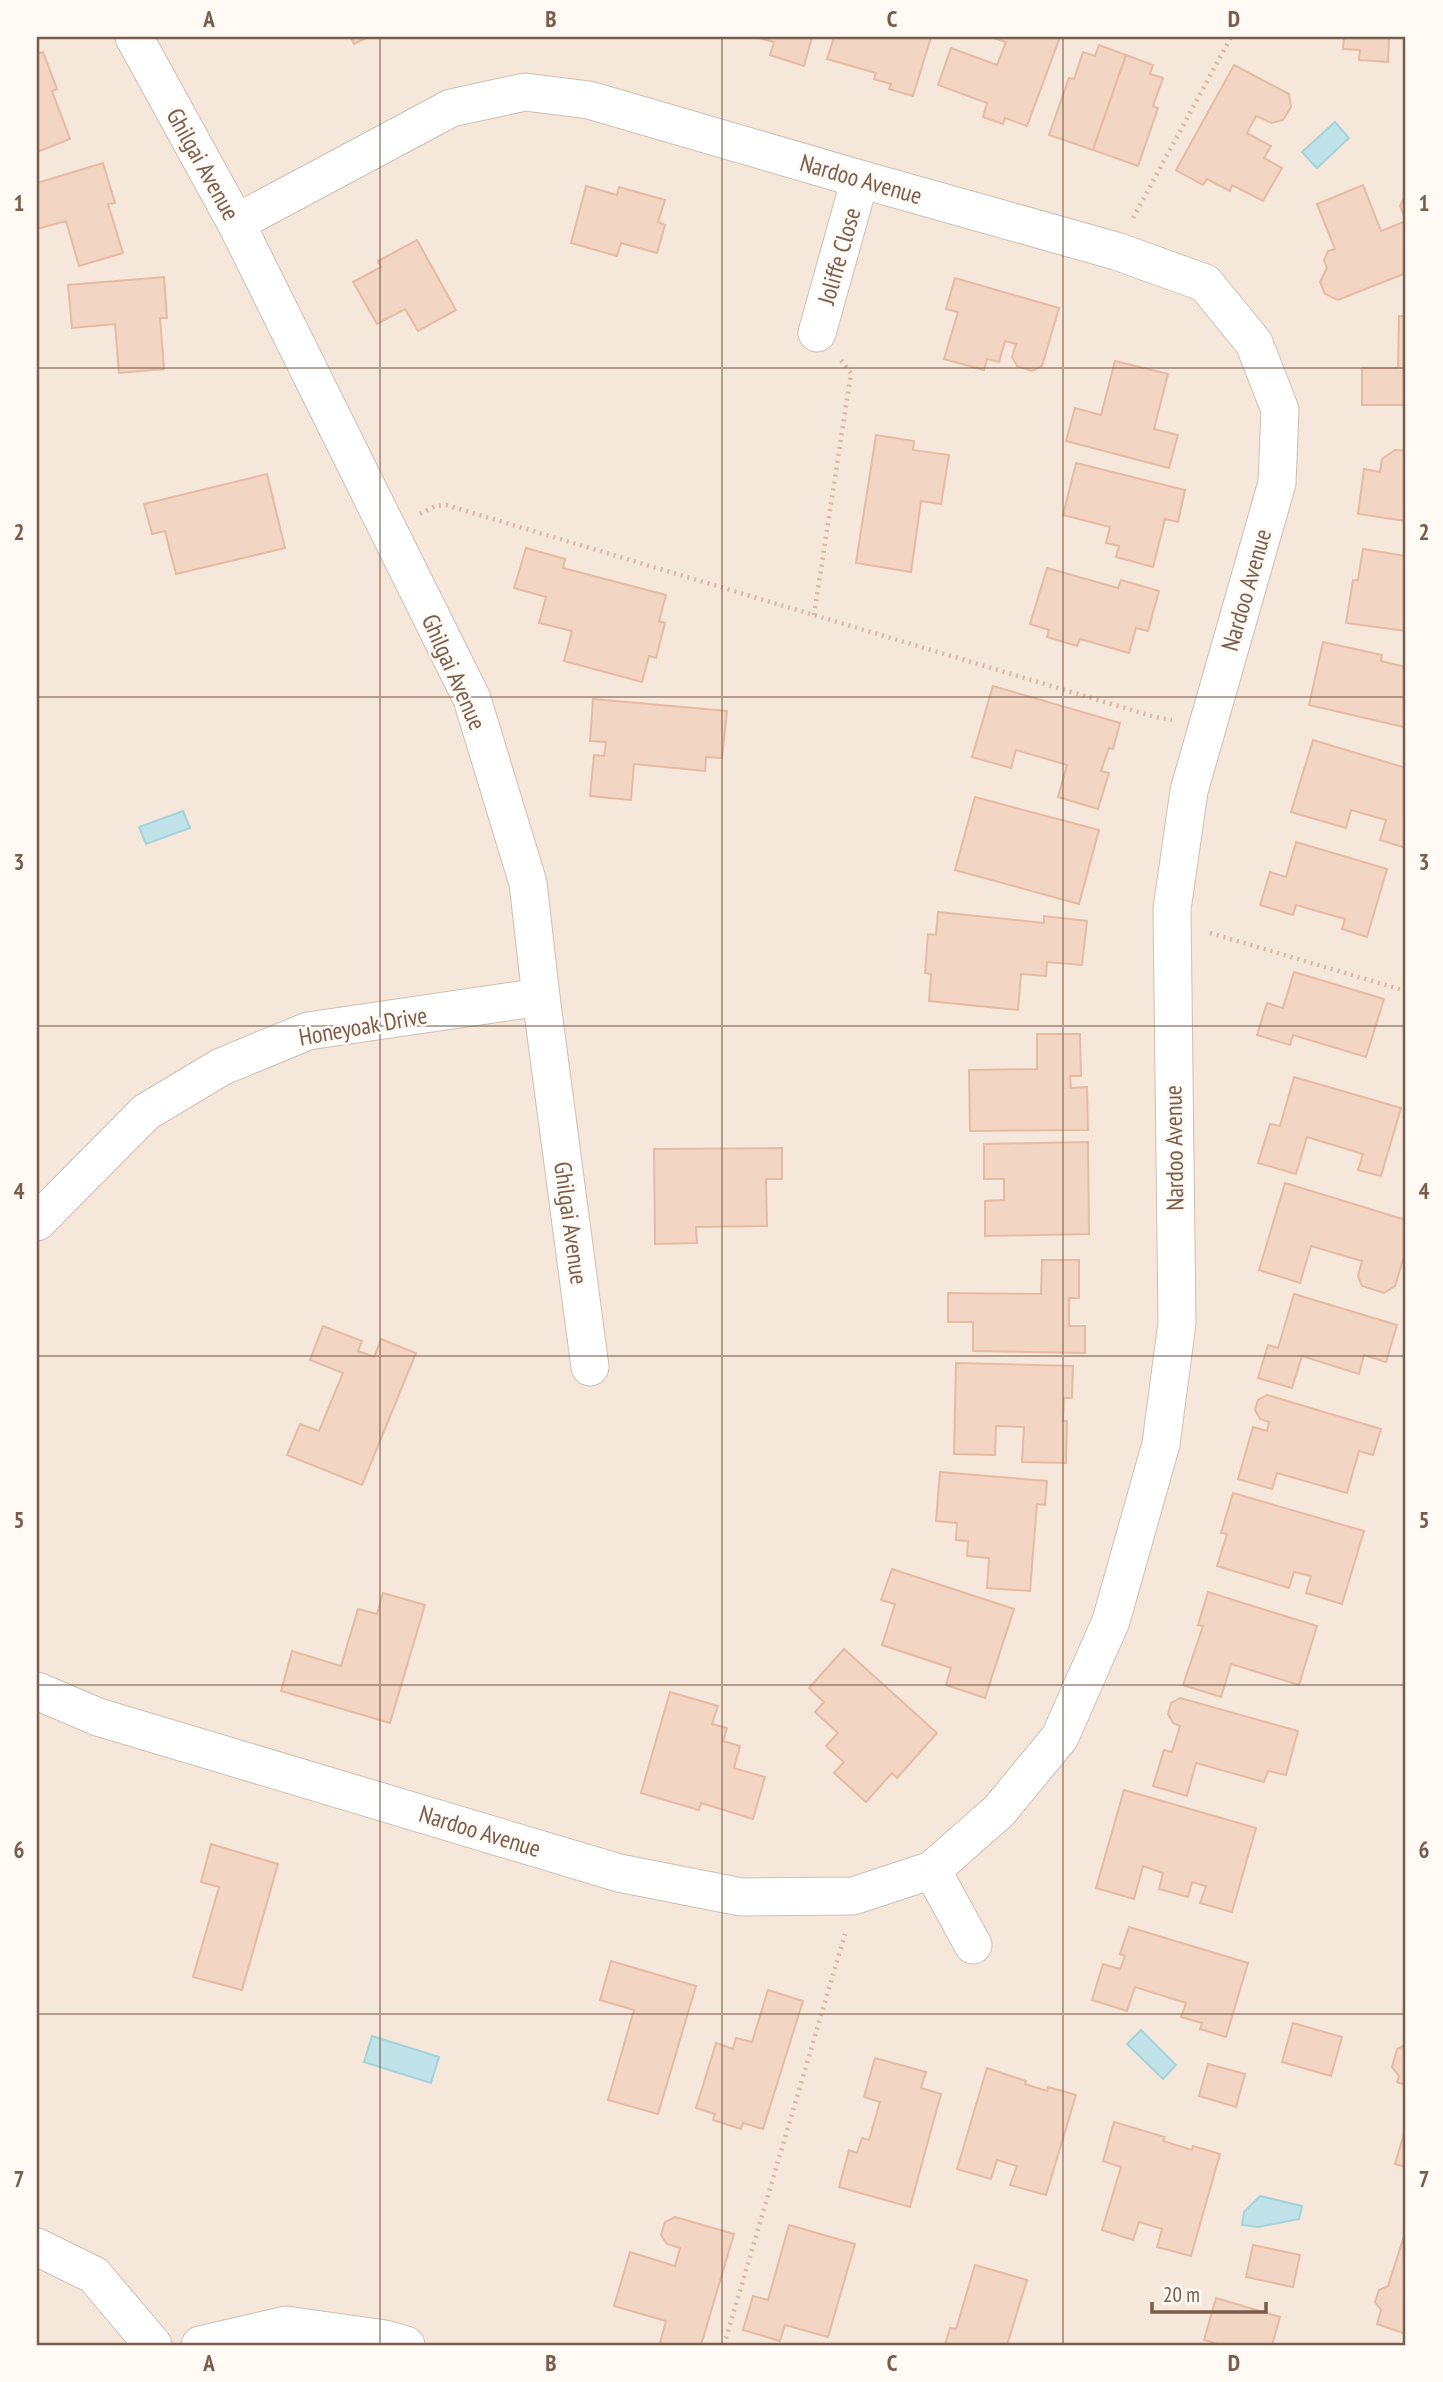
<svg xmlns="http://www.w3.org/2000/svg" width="1443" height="2382" viewBox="0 0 1443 2382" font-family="'PT Sans Narrow',sans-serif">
<rect width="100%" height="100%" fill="#fdf6ec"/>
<rect fill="#f5e8da" x="37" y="37" width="1369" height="2308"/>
<g fill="#bfe3e8" stroke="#a5d3da" stroke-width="2">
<path d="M1335 122 1349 138 1317 168 1302 152Z"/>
<path d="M183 811 190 828 146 844 139 827Z"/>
<path d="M1141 2030 1176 2065 1163 2079 1127 2044Z"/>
<path d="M372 2036 439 2057 431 2083 364 2062Z"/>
<path d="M1260 2196 1302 2206 1299 2219 1258 2227 1242 2225 1244 2212Z"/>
</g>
<g fill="#f3d5c3" stroke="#e6bba3" stroke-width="2">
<path d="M351 37H368L354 44Z"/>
<path d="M755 37H812L804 66 770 55 774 42Z"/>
<path d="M834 37H931L913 96 889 89 891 84 874 79 876 73 827 59Z"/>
<path d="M991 37H1060L1027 126 1005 118 1003 124 983 117 987 103 938 85 951 48 997 65 1006 42Z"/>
<path d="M1344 37H1389L1388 62 1359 60 1360 50 1343 49Z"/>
<path d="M1099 45 1126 55 1093 150 1049 135 1069 78 1074 79 1083 52 1095 56Z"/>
<path d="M43 52 57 89 52 91 70 139 37 152V54Z"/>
<path d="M1126 55 1153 65 1150 74 1163 78 1153 106 1158 108 1138 166 1093 150Z"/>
<path d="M1234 65 1289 94 1291 107 1283 120 1272 123 1256 116 1247 133 1271 146 1264 158 1282 168 1263 201 1232 185 1230 191 1207 179 1203 185 1176 170Z"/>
<path d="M103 163 115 203 108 204 123 253 79 266 66 221 37 229V183Z"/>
<path d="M1363 185 1381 231 1406 221 1400 206 1406 193V273L1338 300 1325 294 1320 282 1327 268 1324 260 1328 251 1335 249 1317 204Z"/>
<path d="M586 186 617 195 619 187 665 200 658 222 665 225 657 253 621 243 617 256 571 243Z"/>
<path d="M417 240 456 310 418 331 405 309 377 324 353 282 381 267 378 261Z"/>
<path d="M164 277 167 318H160L164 369 119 373 115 324 72 328 68 285Z"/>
<path d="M955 278 1059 308 1042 366 1032 371 1017 366 1012 357 1016 344 1005 341 999 362 987 359 984 370 944 359 958 312 946 309Z"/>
<path d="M1399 316H1406V405H1362V368H1398Z"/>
<path d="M1115 361 1168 374 1154 429 1178 435 1169 468 1066 441 1075 408 1101 415Z"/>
<path d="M876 435 914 441 913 450 949 455 941 504 921 501 911 572 856 563Z"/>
<path d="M1395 450 1406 451V521L1358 514 1364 469 1380 472 1382 459Z"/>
<path d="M1076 463 1185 490 1178 522 1165 519 1153 567 1116 557 1119 546 1106 543 1110 527 1063 515Z"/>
<path d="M267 474 285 548 176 574 165 531 152 534 144 504Z"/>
<path d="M526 548 565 559 563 568 666 595 659 621 665 623 656 658 649 656 642 682 564 661 572 631 539 623 546 597 514 588Z"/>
<path d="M1363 549 1406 556V631L1346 623 1353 580H1358Z"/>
<path d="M1047 568 1118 588 1121 580 1159 591 1148 631 1136 628 1129 653 1080 639 1077 646 1047 637 1049 630 1030 624Z"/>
<path d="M1323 642 1382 655 1381 661 1406 667V720L1404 727 1309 705Z"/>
<path d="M993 686 1120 723 1113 749 1109 748 1101 771 1109 773 1098 809 1058 797 1067 765 1016 750 1011 768 972 757Z"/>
<path d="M593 699 727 711 722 758 706 757 705 771 634 764 631 800 590 796 594 755 604 756 606 742 590 741Z"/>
<path d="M1313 740 1406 768V848L1380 840 1386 820 1351 810 1346 828 1291 812Z"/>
<path d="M975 797 1099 830 1079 904 955 870Z"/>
<path d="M1296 842 1387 869 1367 937 1342 929 1345 919 1296 905 1293 915 1260 905 1270 872 1286 877Z"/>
<path d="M938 912 1044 923V916L1087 921 1082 965 1047 962 1046 976 1021 974 1018 1010 929 1001 931 974 925 973 928 934 936 935Z"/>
<path d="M1294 972 1384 999 1366 1057 1293 1035 1290 1045 1257 1035 1267 1003 1283 1008Z"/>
<path d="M1037 1034H1080L1081 1076H1070L1071 1088 1087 1087 1088 1130 970 1131 969 1070 1037 1069Z"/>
<path d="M1294 1077 1401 1108 1381 1176 1358 1170 1363 1154 1307 1137 1296 1174 1258 1163 1270 1124 1280 1126Z"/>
<path d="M1088 1142 1089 1234 985 1236V1201L1004 1200V1179H984V1144Z"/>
<path d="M782 1148V1179H766L767 1226 696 1227 697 1243 655 1244 654 1149Z"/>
<path d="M1285 1183 1406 1220V1250L1395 1286 1384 1293 1362 1286 1358 1276 1362 1261 1311 1246 1300 1283 1259 1270Z"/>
<path d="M1042 1260H1079V1298H1069V1326H1085V1353L973 1351V1322H948V1293L1041 1294Z"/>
<path d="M1294 1294 1397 1325 1386 1362 1364 1355 1359 1374 1302 1356 1292 1388 1258 1378 1268 1345 1278 1348Z"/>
<path d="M323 1326 362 1341 358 1351 374 1357 381 1339 416 1353 362 1485 287 1455 300 1424 319 1431 343 1373 310 1360Z"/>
<path d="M956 1363 1073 1366 1072 1398H1064L1063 1421H1067L1066 1463 1022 1462 1024 1427 996 1426 995 1455 954 1454Z"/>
<path d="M1267 1395 1381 1429 1373 1455 1359 1451 1347 1493 1277 1473 1272 1489 1238 1479 1253 1427 1267 1431 1269 1422 1260 1419 1255 1410 1258 1400Z"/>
<path d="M940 1472 1047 1481 1045 1505 1037 1504 1030 1591 987 1588 989 1558 967 1556 968 1541 956 1540 957 1523 936 1521Z"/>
<path d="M1233 1493 1364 1531 1342 1604 1306 1593 1311 1576 1294 1572 1289 1588 1217 1566 1227 1534 1221 1533Z"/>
<path d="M892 1569 1014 1609 985 1698 946 1685 951 1668 882 1645 895 1604 881 1600Z"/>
<path d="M1208 1592 1317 1626 1299 1685 1231 1664 1221 1697 1183 1685 1203 1626 1198 1625Z"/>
<path d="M383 1593 425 1605 390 1723 281 1691 292 1651 341 1666 358 1609 377 1614Z"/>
<path d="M844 1649 937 1733 897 1778 892 1773 866 1802 834 1773 844 1762 826 1746 838 1733 815 1712 824 1702 809 1688Z"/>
<path d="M670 1692 718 1706 712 1724 727 1728 723 1741 740 1746 734 1768 765 1777 753 1819 701 1803 699 1810 641 1793Z"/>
<path d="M1180 1698 1298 1731 1286 1775 1268 1771 1264 1782 1196 1763 1187 1796 1153 1786 1164 1750 1172 1752 1180 1726 1173 1723 1168 1714 1171 1703Z"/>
<path d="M1124 1790 1256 1828 1232 1912 1200 1903 1206 1886 1192 1882 1188 1897 1159 1889 1163 1873 1143 1866 1134 1899 1096 1888Z"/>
<path d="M211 1844 278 1864 242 1990 193 1977 219 1887 201 1882Z"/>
<path d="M1129 1927 1248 1963 1226 2037 1200 2029 1202 2023 1181 2017 1186 2003 1135 1987 1127 2011 1092 2000 1103 1964 1120 1969 1125 1956 1120 1954Z"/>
<path d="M611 1961 696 1986 658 2114 608 2100 634 2010 600 2000Z"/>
<path d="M768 1990 803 2001 763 2129 743 2123 741 2129 713 2120 715 2114 696 2108 716 2043 733 2049 736 2038 752 2042Z"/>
<path d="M1293 2023 1342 2037 1331 2076 1282 2062Z"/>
<path d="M1405 2045H1406V2085L1397 2082 1399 2076 1392 2067 1397 2049Z"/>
<path d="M875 2058 926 2072 921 2088 941 2094 910 2207 839 2187 849 2150 857 2153 862 2138 869 2140 880 2102 864 2097Z"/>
<path d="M1208 2064 1245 2074 1236 2107 1199 2096Z"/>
<path d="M987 2068 1026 2081 1025 2084 1047 2091 1048 2087 1076 2095 1046 2195 1010 2185 1017 2166 997 2160 991 2179 957 2169Z"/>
<path d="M1114 2122 1165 2137 1163 2141 1192 2150 1193 2146 1220 2154 1191 2256 1157 2247 1162 2229 1139 2222 1133 2240 1102 2230 1121 2167 1103 2161Z"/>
<path d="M1406 2127V2167L1395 2164Z"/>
<path d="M675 2217 734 2234 701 2345H667L660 2343 666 2321 614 2306 630 2252 675 2266 680 2248 667 2244 661 2235 665 2222Z"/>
<path d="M789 2225 855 2244 828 2337 785 2325 780 2341 743 2330 753 2296 768 2300Z"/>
<path d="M1404 2236H1406V2334L1377 2324 1381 2310 1375 2302 1379 2290 1388 2286Z"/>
<path d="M1253 2245 1300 2255 1293 2287 1246 2277Z"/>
<path d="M975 2265 1027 2280 1007 2345H945L950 2328 956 2329Z"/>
<path d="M1216 2298 1280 2317 1272 2345H1222L1204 2340Z"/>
</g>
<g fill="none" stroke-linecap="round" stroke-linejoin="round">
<defs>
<g id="minor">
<path d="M134 37 236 223 472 699 528 883 541 997 590 1367"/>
<path d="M817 333 860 179"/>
<path d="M37 1222 146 1112 221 1067 308 1031 541 997"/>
<path d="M37 1691 98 1717 619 1873 741 1897 853 1896 932 1870 999 1811 1060 1737 1111 1621 1161 1444 1177 1323 1172 909 1189 791 1277 483 1280 410 1254 343 1205 283 1116 251 860 179 589 100 525 92 451 108 236 223"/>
<path d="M932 1870 973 1945"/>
<path d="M37 2247 94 2275 153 2345"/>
<path d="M200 2345 286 2325 385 2339 406 2345"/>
</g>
</defs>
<use href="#minor" stroke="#d1beb0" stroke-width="39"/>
<g stroke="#d9b8a5" stroke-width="4.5" stroke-dasharray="2 5" stroke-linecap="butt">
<path d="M1133 218 1231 37"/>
<path d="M420 514 435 506 446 505 1155 717 1172 720"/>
<path d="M814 615 851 373 841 360"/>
<path d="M1210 933 1406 991"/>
<path d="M724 2345 845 1934"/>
</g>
<use href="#minor" stroke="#fff" stroke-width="37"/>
</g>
<path fill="none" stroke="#7a5c4d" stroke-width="2" stroke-opacity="0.55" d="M380 37V2345M722 37V2345M1063 37V2345M37 368H1406M37 697H1406M37 1026H1406M37 1356H1406M37 1685H1406M37 2014H1406"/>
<g text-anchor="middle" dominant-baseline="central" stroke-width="5" stroke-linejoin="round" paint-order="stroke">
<g font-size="24" fill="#7a5c4d" stroke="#fffaf3">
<text transform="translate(203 164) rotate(61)">Ghilgai Avenue</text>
<text transform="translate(861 179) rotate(16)">Nardoo Avenue</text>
<text transform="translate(839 256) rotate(-74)">Joliffe Close</text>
<text transform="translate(1246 590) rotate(-74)">Nardoo Avenue</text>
<text transform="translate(454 672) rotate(66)">Ghilgai Avenue</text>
<text transform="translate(363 1026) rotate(-10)">Honeyoak Drive</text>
<text transform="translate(1174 1148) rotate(-91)">Nardoo Avenue</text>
<text transform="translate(571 1223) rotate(82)">Ghilgai Avenue</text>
<text transform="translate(480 1831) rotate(17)">Nardoo Avenue</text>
</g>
</g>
<rect width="1443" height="2382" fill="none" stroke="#fffaf3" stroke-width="77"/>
<path d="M1152 2302v10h114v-10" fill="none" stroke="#7a5c4d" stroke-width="3.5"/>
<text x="1163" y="2302" font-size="21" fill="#7a5c4d" stroke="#fffaf3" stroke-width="5" paint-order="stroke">20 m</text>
<rect x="38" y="38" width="1366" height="2306" fill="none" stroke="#7a5c4d" stroke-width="2.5"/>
<g font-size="23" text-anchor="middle" font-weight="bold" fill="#7a5c4d">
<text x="209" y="27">A</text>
<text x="551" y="27">B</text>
<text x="892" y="27">C</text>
<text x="1234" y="27">D</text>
<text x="19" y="211">1</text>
<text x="1424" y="211">1</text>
<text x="19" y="540">2</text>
<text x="1424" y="540">2</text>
<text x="19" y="870">3</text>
<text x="1424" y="870">3</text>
<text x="19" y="1199">4</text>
<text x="1424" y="1199">4</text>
<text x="19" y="1528">5</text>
<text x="1424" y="1528">5</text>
<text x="19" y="1858">6</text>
<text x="1424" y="1858">6</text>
<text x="19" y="2187">7</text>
<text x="1424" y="2187">7</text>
<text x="209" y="2371">A</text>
<text x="551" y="2371">B</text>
<text x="892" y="2371">C</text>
<text x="1234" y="2371">D</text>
</g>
</svg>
